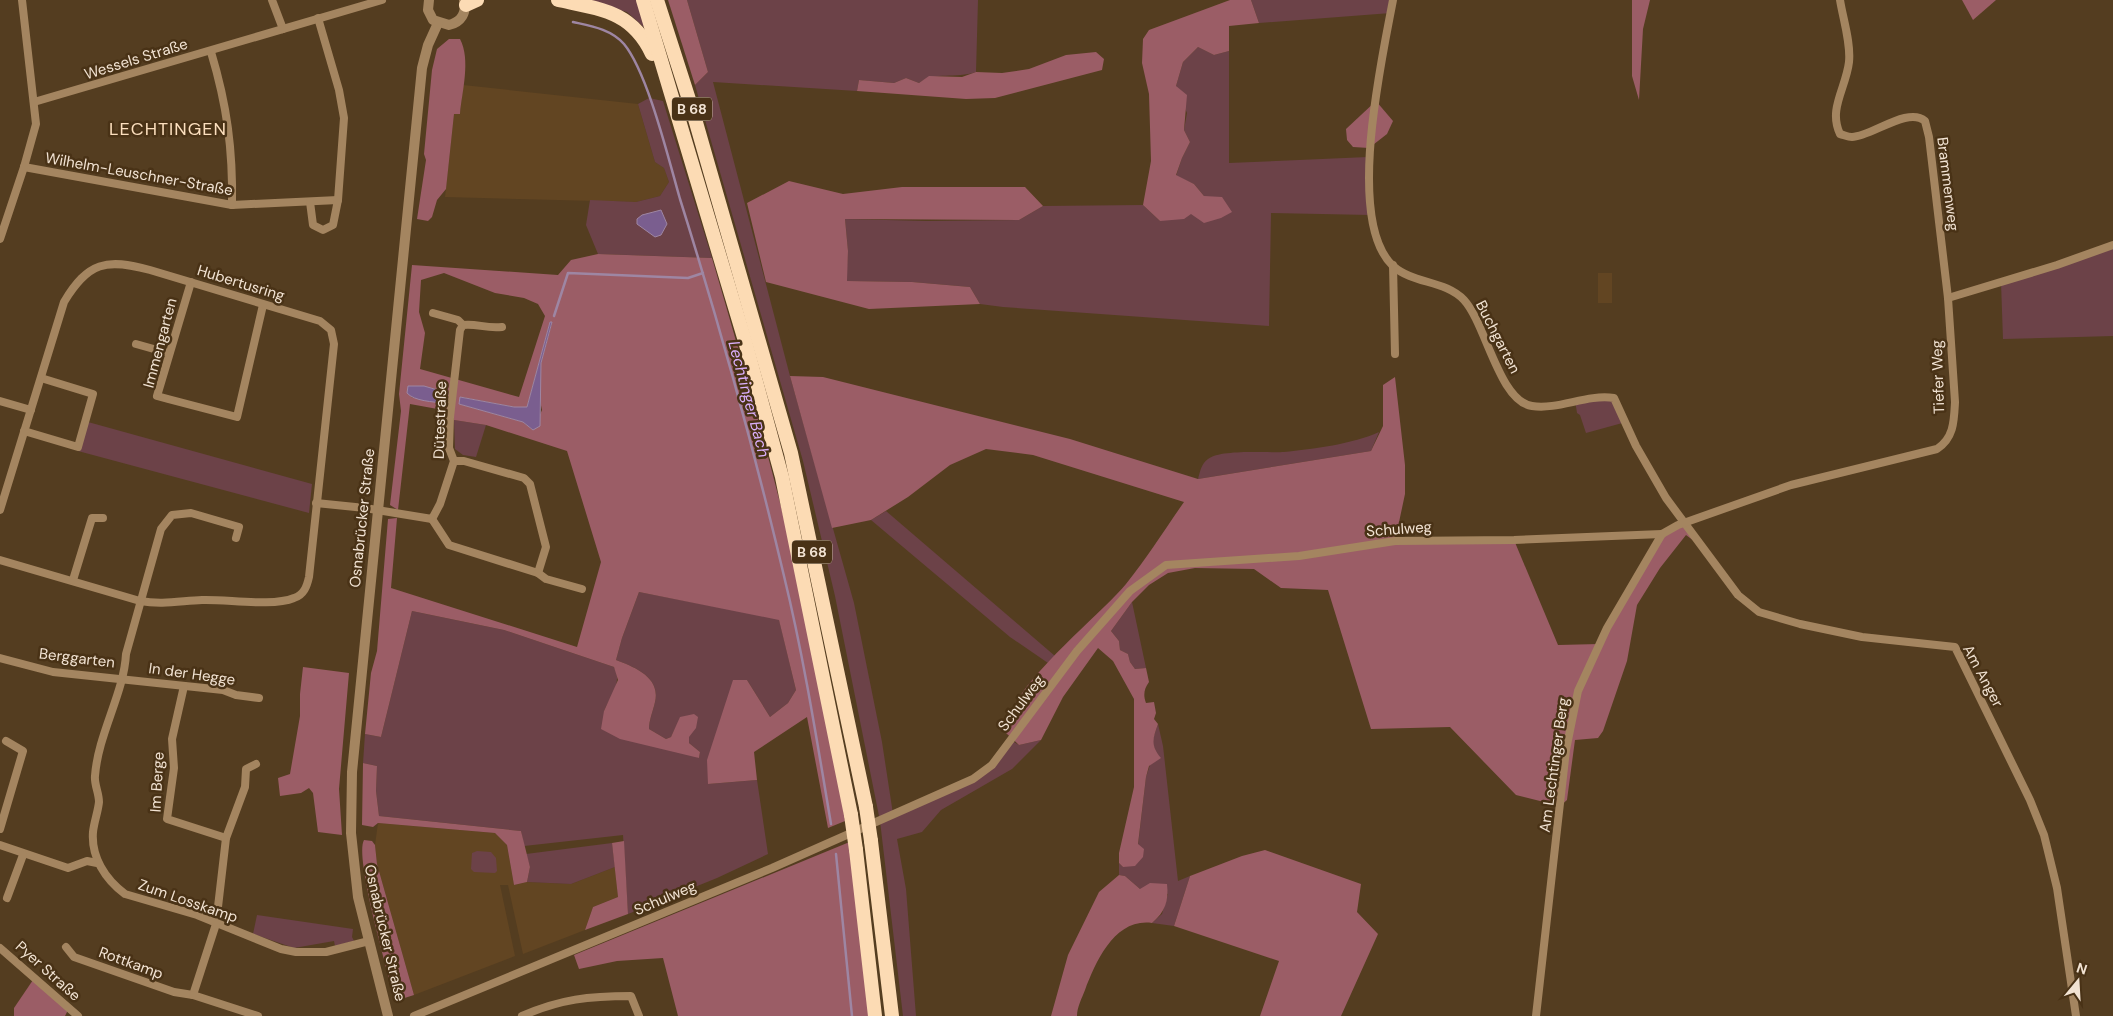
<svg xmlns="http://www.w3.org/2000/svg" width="2113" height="1016" viewBox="0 0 2113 1016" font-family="'DM Sans',sans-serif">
<rect width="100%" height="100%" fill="#543d20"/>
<g fill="#624522">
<path d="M463 85 638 104 655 162 664 168 669 182 660 196 636 202 445 197 454 113 460 114Z"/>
<rect x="1598" y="273" width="14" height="30"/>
<path d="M378 823 495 833 507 845 514 885 527 882 571 884 615 867 618 897 593 907 585 930 523 954 508 885H500L515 956 414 995 377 864 375 845Z"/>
</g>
<g fill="#6c4248">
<path d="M583 0H637L646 29 627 12Z"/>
<path d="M687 0H978L976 72C955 79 936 71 919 83L906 78 894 83 859 80 857 91 713 82 790 376 854 603 882 742 893 814 973 779 992 765 1011 740 1019 745 1041 740 1012 769 941 810 922 832 897 839 906 889 916 1016H903L880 821 835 596 803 461 695 85 708 72Z"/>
<path d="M1251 0H1393L1391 13 1259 23Z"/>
<path d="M1198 47 1214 55 1229 51V163L1368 157 1371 215 1271 213 1269 326 1003 307 980 304 970 287 912 282 846 281 848 251 845 219 927 221 1019 220 1043 206 1143 205 1160 221 1204 196 1194 184 1176 176 1182 158 1190 142 1184 130 1187 113 1176 86 1183 62Z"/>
<path d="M649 98 663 101 712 258 598 254 586 225 590 200 636 202 660 196 669 182 664 168 655 162 638 104Z"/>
<path d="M2113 245V336L2003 339 2001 282Z"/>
<path d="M1614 398 1626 422 1586 433 1580 415 1577 413 1575 400Z"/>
<path d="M454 420 486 425 476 457 463 455 455 449Z"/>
<path d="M88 422 312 484 309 513 78 451Z"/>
<path d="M1379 432 1371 451 1198 479C1200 472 1201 464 1208 459 1221 449 1267 453 1284 452 1313 449 1353 444 1379 432Z"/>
<path d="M886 511 1055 656 1048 663 1010 637 871 520Z"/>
<path d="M639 592 779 619 796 690 788 703 770 717 747 680 708 784 757 780 768 854 717 878 628 914 623 835 524 846 521 831 379 816 376 791 377 766 363 763 365 734 381 737 412 611 504 630 614 667C623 682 610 697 604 711L699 758 700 752 689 743V736L692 731 681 717 671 737 666 739 649 729C649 720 653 711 655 702 661 677 634 667 616 660L622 638Z"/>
<path d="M1132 602 1146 668 1135 669 1130 662 1128 654 1120 650 1119 641 1111 631Z"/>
<path d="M1158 724 1163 746 1178 881 1190 876 1174 926 1152 923 1162 914 1168 894 1140 889 1125 876 1119 875V863L1123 867 1138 845 1146 777 1155 750 1152 741Z"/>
<path d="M612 843 615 867 571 884 527 882 530 867 526 854Z"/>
<path d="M477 851 491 852 496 858 497 871 495 873 474 872 471 869 472 853Z"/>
<path d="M257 915 353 929 352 937 354 941 335 946 334 941 294 948 253 934Z"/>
</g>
<g fill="#9b5d66" fill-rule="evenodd">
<path d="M668 0H687L708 72 695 85Z"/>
<path d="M1230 0H1251L1259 23 1229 26V51L1214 55 1198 47 1183 62 1176 86 1187 95 1184 130 1190 142 1182 158 1176 175 1194 184 1204 196 1222 197 1232 212 1221 218 1204 223 1191 214 1184 219 1160 221 1143 205 1151 161 1149 94 1142 63 1143 39 1149 30Z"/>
<path d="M1632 0H1650L1643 29 1639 100 1632 76Z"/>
<path d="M1962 0H1996L1973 20Z"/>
<path d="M449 39H460C471 60 462 91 460 114H454L446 189 437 200 432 217 428 221 417 219 426 160 424 154 432 70 437 49Z"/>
<path d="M1096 52 1104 59 1102 70 995 98 966 99 857 91 859 80 894 83 906 78 919 83 929 76 962 77 976 72 1002 73 1029 69 1066 55Z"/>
<path d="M1376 101 1393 121 1387 134 1369 148 1353 147 1347 140 1346 129Z"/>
<path d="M789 181 843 194 902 187H1025L1043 206 1019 220 845 219 848 251 847 281 912 282 970 287 980 304 869 309 766 282 747 203Z"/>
<path d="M598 254 712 258C766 442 818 630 845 821L828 828 807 717 754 752 757 780 708 784 707 760 733 680H747L770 717 788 703 796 690 779 620 639 592 622 638 616 660C634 667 661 677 655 702 653 711 649 720 649 729L666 739 671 737 680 717 694 714 698 717 696 728 689 737V743L700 752 699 758 620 739 601 729 604 711 618 680 614 667 504 630 412 611 381 737 365 734 371 673 377 651 388 519 397 518 391 588 577 647 601 562 567 451 486 425 454 420V412L410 404 398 510 390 505 401 411 399 394 412 265 558 275 571 260ZM444 273 495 293 524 298 538 304 545 316 519 397 420 369 425 333 419 312 421 280ZM550 322 552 323 541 363 539 396 542 410 533 430 523 422 459 404 461 397 514 407H527ZM417 386 435 389 422 399 411 397Z"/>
<path d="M790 376 823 377 1070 439 1198 479 1371 451 1383 426V385L1395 377 1405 465V494L1395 541 1514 540 1558 645 1599 644 1662 534 1686 524 1706 550 1686 535 1660 568 1637 605 1627 661 1603 731 1598 738 1575 740 1567 800 1560 806 1516 795 1450 727 1371 729 1328 590 1281 588 1254 569 1195 568 1168 573 1149 585 1132 602 1111 631 1119 641 1120 650 1128 654 1130 662 1135 669 1146 668 1149 682C1144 689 1143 695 1146 703L1154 702 1156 713 1154 719 1158 724C1153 738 1150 745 1161 758L1149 766 1146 777 1138 844 1144 849 1143 857 1135 866 1123 867 1119 863V853L1134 787V699L1113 661 1098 648 1063 697 1041 740 1019 745 1006 733C1002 692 1100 616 1126 584 1147 558 1165 529 1184 502L1033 455 986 449 950 465 908 497 871 520 832 528Z"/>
<path d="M303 667 349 673 339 789 342 835 318 832 313 793 309 788 301 793 280 796 278 778 290 774 300 716V694Z"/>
<path d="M363 763 377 766 376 791 379 816 521 831 530 867 527 882 514 885 507 845 495 833 378 823 373 827 362 825Z"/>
<path d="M364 840 372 841 375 845 377 864 414 995 395 1001C389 976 354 857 364 840Z"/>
<path d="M624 841 628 914 585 930 593 907 618 897 612 843Z"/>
<path d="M852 841 870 1016H678L663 958 617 961 579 969 574 955Z"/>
<path d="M1265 850 1361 884 1357 912 1378 934 1341 1016H1260L1279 961 1174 926 1190 876 1242 856Z"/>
<path d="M1119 875 1125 876 1140 889 1150 883 1167 884C1169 901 1165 912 1152 923 1115 918 1096 961 1085 990 1082 998 1077 1007 1077 1016H1051L1068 955 1099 892Z"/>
<path d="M35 977 69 1008 65 1016H14V1008Z"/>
</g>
<g fill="#7a5e8f" stroke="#9e86a3">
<path d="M661 210 667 224 661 235 655 237 637 224V219L642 215Z"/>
<path d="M550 322H552L541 363 540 426 533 430 523 422 459 404 460 397 514 407H527Z"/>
<path d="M408 386H424L448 393 445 403C433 402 414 401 407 393Z"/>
</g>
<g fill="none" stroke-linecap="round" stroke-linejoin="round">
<g stroke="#9e86a3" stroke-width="2.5">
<path d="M573 22C591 26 611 29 624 44 648 73 669 161 680 199 719 323 754 449 784 576 804 658 817 741 831 824"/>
<path d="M554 316 568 273 688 278 703 273"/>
<path d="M836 854 852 1016"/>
</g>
<g stroke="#a48560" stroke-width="8">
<path d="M272 0 283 29"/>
<path d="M1393 0C1382 59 1345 221 1393 266 1413 284 1445 280 1464 300 1486 324 1499 401 1532 406 1559 410 1586 394 1614 398L1636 446 1666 498 1738 595 1759 612 1800 624 1862 637 1955 647 2030 800 2044 835 2057 888 2076 1016"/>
<path d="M211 52C227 105 233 150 232 205"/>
<path d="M34 102 382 0"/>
<path d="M24 167 232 205 338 200"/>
<path d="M310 202 313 225 323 230 333 225 338 200 344 118 339 90 318 18"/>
<path d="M0 239 24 167 36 124 22 0"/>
<path d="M1393 265 1395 354"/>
<path d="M191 282 157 396 168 399 237 417 263 305"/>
<path d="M1948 298 2057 265 2113 245"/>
<path d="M433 313 458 320 463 325"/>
<path d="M136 344 168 353"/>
<path d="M0 401 31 410"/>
<path d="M24 431 78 447 93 394 41 378"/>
<path d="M316 503 365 508 432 519 440 504 454 461 449 448 450 417 460 330 463 325C476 323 486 329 502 327"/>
<path d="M0 510 64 302C88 262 106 258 150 270L320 321 331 330 334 344 309 577C307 586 304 595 294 598 272 607 227 599 202 600 180 601 162 605 140 601L0 560"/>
<path d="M432 519 449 545 538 573 546 547 530 484 524 478 464 461H454"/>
<path d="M236 538 239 527 191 513 172 515 161 529 126 654C124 693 98 734 95 776 94 784 99 793 99 802 98 812 94 822 93 832 91 857 105 879 125 894L197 915 281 949 296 952H326L369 941"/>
<path d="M538 573 546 579 582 589"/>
<path d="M73 580 92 518H103"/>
<path d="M0 658 53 672 223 690 236 695 259 698"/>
<path d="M184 686 172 739 174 768 167 819 226 838"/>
<path d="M0 829 23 751 6 741"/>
<path d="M0 845 68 868 87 861 97 863"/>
<path d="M7 898 23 855"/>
<path d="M66 947 74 957 174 992 193 995 216 924 226 838 245 787 246 769 256 764"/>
<path d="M0 948 78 1016"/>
<path d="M193 995 258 1016"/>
<path d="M414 1016 772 868 973 779 992 765 1077 651 1130 591 1166 565 1299 556 1395 541 1514 540 1662 534"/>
<path d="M522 1016C560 999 590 996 631 996L639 1016"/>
<path d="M1536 1016 1566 750 1578 691 1607 628 1662 534 1678 525 1791 485 1937 449C1954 438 1954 421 1955 402L1948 298 1929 137 1925 121C1908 106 1871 137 1852 137 1848 137 1844 135 1840 134 1828 109 1846 88 1849 62 1851 43 1843 19 1840 0"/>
</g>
<g stroke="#a48560" stroke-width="10">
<path d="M429 0 428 10 433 20 449 25C461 22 467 13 464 0"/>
<path d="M388 1016 358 897 351 833 352 772 422 68 428 45 438 23"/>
</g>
<g stroke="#fcdbb4" stroke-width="14">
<path d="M558 0C600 9 632 11 652 54"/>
<path d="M643 0 745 341 782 477 851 815"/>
<path d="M657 0 693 112 791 453 866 807"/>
<path d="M466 5 477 0"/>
<path d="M871 841 892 1016"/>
<path d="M856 850 875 1016"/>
</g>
<g stroke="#fcdbb4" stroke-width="14">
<path d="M866 807 871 841"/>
<path d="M851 815 856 850"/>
</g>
</g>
<g text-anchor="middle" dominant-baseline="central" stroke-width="5" stroke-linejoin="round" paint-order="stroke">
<g fill="#493216" stroke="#bfae9a" stroke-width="1">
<rect x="672" y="97.5" width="40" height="23" rx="4"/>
<rect x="792" y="540.5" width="40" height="23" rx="4"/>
</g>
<g font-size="14" font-weight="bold" fill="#f2e3d3">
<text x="692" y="109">B 68</text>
<text x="812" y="552">B 68</text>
</g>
<g font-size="15" fill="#f2e3d3" stroke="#493216">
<text transform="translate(136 59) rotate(-17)">Wessels Straße</text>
<text transform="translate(139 174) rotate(10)">Wilhelm-Leuschner-Straße</text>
<text transform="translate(1948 184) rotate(83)">Brammenweg</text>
<text transform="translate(241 283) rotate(17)">Hubertusring</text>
<text transform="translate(1498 337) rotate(63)">Buchgarten</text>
<text transform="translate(160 343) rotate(-75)">Immengarten</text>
<text transform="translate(1938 377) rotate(-92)">Tiefer Weg</text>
<text transform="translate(440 420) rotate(-88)">Dütestraße</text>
<text transform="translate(362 518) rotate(-84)">Osnabrücker Straße</text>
<text transform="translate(1399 529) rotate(-4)">Schulweg</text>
<text transform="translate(77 658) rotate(7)">Berggarten</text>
<text transform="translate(192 674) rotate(8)">In der Hegge</text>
<text transform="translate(1983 676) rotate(62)">Am Anger</text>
<text transform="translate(1021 703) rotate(-53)">Schulweg</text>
<text transform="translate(1554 765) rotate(-82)">Am Lechtinger Berg</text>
<text transform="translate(157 782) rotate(-87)">Im Berge</text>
<text transform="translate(665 898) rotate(-23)">Schulweg</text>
<text transform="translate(188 901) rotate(19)">Zum Losskamp</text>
<text transform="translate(385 933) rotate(77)">Osnabrücker Straße</text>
<text transform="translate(131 963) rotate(20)">Rottkamp</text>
<text transform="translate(48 971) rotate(42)">Pyer Straße</text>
</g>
<g font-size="16" font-style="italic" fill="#daaffa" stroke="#493216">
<text transform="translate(749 399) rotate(75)">Lechtinger Bach</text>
</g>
<g font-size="18" letter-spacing="1" fill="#fcdfbe" stroke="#493216">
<text x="168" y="129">LECHTINGEN</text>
</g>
</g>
<g transform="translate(2078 981) rotate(18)" stroke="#493216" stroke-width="4" paint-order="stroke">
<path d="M0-4L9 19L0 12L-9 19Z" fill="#f2e3d3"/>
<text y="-8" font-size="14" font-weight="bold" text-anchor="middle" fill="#f2e3d3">N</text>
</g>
</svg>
